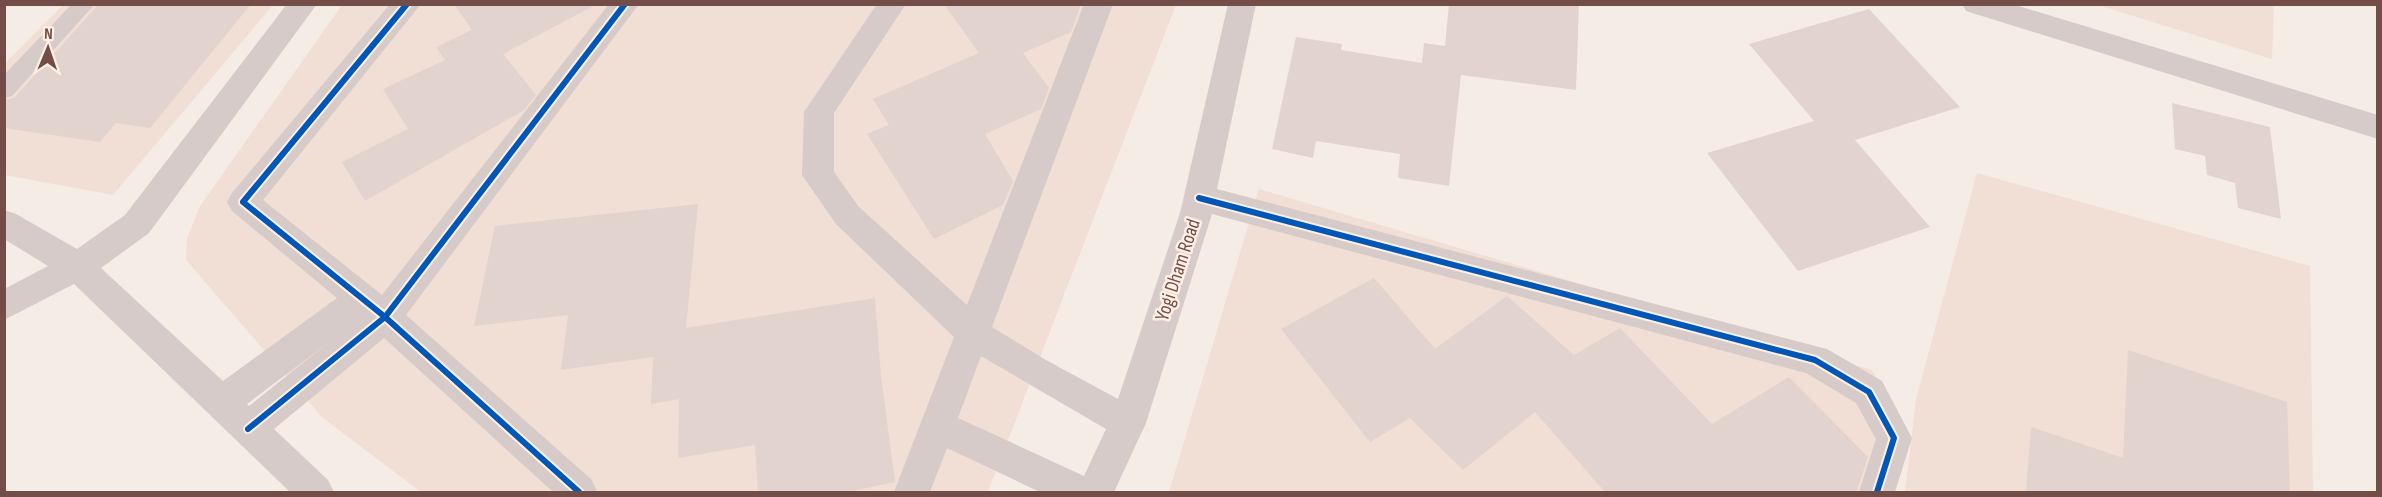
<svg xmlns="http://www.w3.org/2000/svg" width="2382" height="497" viewBox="0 0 2382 497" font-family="'Sofia Sans Condensed',sans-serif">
<rect width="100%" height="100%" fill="#f6ece6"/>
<g fill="#f1ded4">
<path d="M63 5H273L113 195 5 175 4 64Z"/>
<path d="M342 5H1176L988 492H421L323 418 186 260 187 239 200 206Z"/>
<path d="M2098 5H2274L2272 59Z"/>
<path d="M1977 173 2310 266 2313 492H1905L1916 399Z"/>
<path d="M1259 189 1872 370 1905 429 1886 492H1169Z"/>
</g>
<g fill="#e2d3ce">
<path d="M99 4H251L150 128 116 123 100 142 4 128V100L14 98Z"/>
<path d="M454 4H597L503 54 536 95 524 110 365 201 342 162 408 129 383 89 445 60 436 47 472 30Z"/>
<path d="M944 4H1081L1071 32 1023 53 1049 88 1041 109 985 134 1013 181 1003 205 934 239 867 134 889 125 873 99 979 53Z"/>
<path d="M1449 4H1579L1576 90 1461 75 1449 186 1398 178 1400 154 1316 141 1313 158 1272 149 1296 37 1342 44 1341 50 1422 63 1424 43 1445 46Z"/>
<path d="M1869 9 1960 107 1855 140 1930 227 1798 271 1707 153 1814 121 1749 44Z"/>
<path d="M2172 103 2270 127 2281 219 2238 208 2235 183 2207 175 2205 156 2175 149Z"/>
<path d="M698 204 686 328 875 298 881 376 895 482 848 492H758L755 445 678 458 679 399 651 404 653 357 561 370 568 315 474 326 495 226Z"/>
<path d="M1374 278 1435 349 1507 296 1574 355 1620 328 1712 424 1789 377 1868 457 1857 490 1853 492H1605L1535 412 1463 470 1410 418 1370 442 1281 329Z"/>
<path d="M2128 350 2287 402 2290 492H2026L2031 427 2123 458Z"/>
</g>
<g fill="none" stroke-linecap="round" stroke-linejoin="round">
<path fill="#d6cbc8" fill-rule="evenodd" d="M72 4H95L12 96 4 98V75Z"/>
<g fill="#d6cbc8" fill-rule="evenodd">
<path d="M287 4H317L149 233 101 268 223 381 337 298 232 211 227 202 232 193 390 4H421L263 200 382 295 609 4H639L406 315 592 480 597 492H553L384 338 274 429 328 480 334 492H290L74 284 4 320V289L48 266 4 239V210L16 214 77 249 125 215ZM329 342 249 406 247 404Z"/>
<path d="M877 4H906L834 113V172L858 206 967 305 1084 4H1113L992 327 1046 360 1118 399 1180 213 1228 4H1256L1217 189 1827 349 1882 381 1912 438 1895 492H1859L1876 439 1856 403 1806 373 1212 214 1146 423 1114 492H1040L947 448 930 492H894L954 337 836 224 802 175 804 112ZM981 356 1106 429 1084 476 958 418Z"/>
<path d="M1962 4H2012L2378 115V139L1966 11Z"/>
</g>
<defs>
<g id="cycleway">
<path d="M1199 198 1815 360 1869 392 1894 438 1877 492"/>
<path d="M248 429 385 317 243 202 407 4"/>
<path d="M579 492 385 317 625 4"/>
</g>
</defs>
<use href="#cycleway" stroke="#fff0e6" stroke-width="10"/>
<use href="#cycleway" stroke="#0057b8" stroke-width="6"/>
</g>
<g text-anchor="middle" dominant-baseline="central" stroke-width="5" stroke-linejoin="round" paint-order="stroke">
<g font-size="20" fill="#734d47" stroke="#fff0e6">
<text transform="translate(1178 270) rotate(-72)">Yogi Dham Road</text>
</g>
</g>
<rect width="2382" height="497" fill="none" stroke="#734d47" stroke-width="12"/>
<g transform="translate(48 48) rotate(2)" stroke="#fff0e6" stroke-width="4.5" paint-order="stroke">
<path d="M0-4.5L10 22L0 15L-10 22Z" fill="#734d47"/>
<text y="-9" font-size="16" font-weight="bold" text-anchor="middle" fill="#734d47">N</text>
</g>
</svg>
